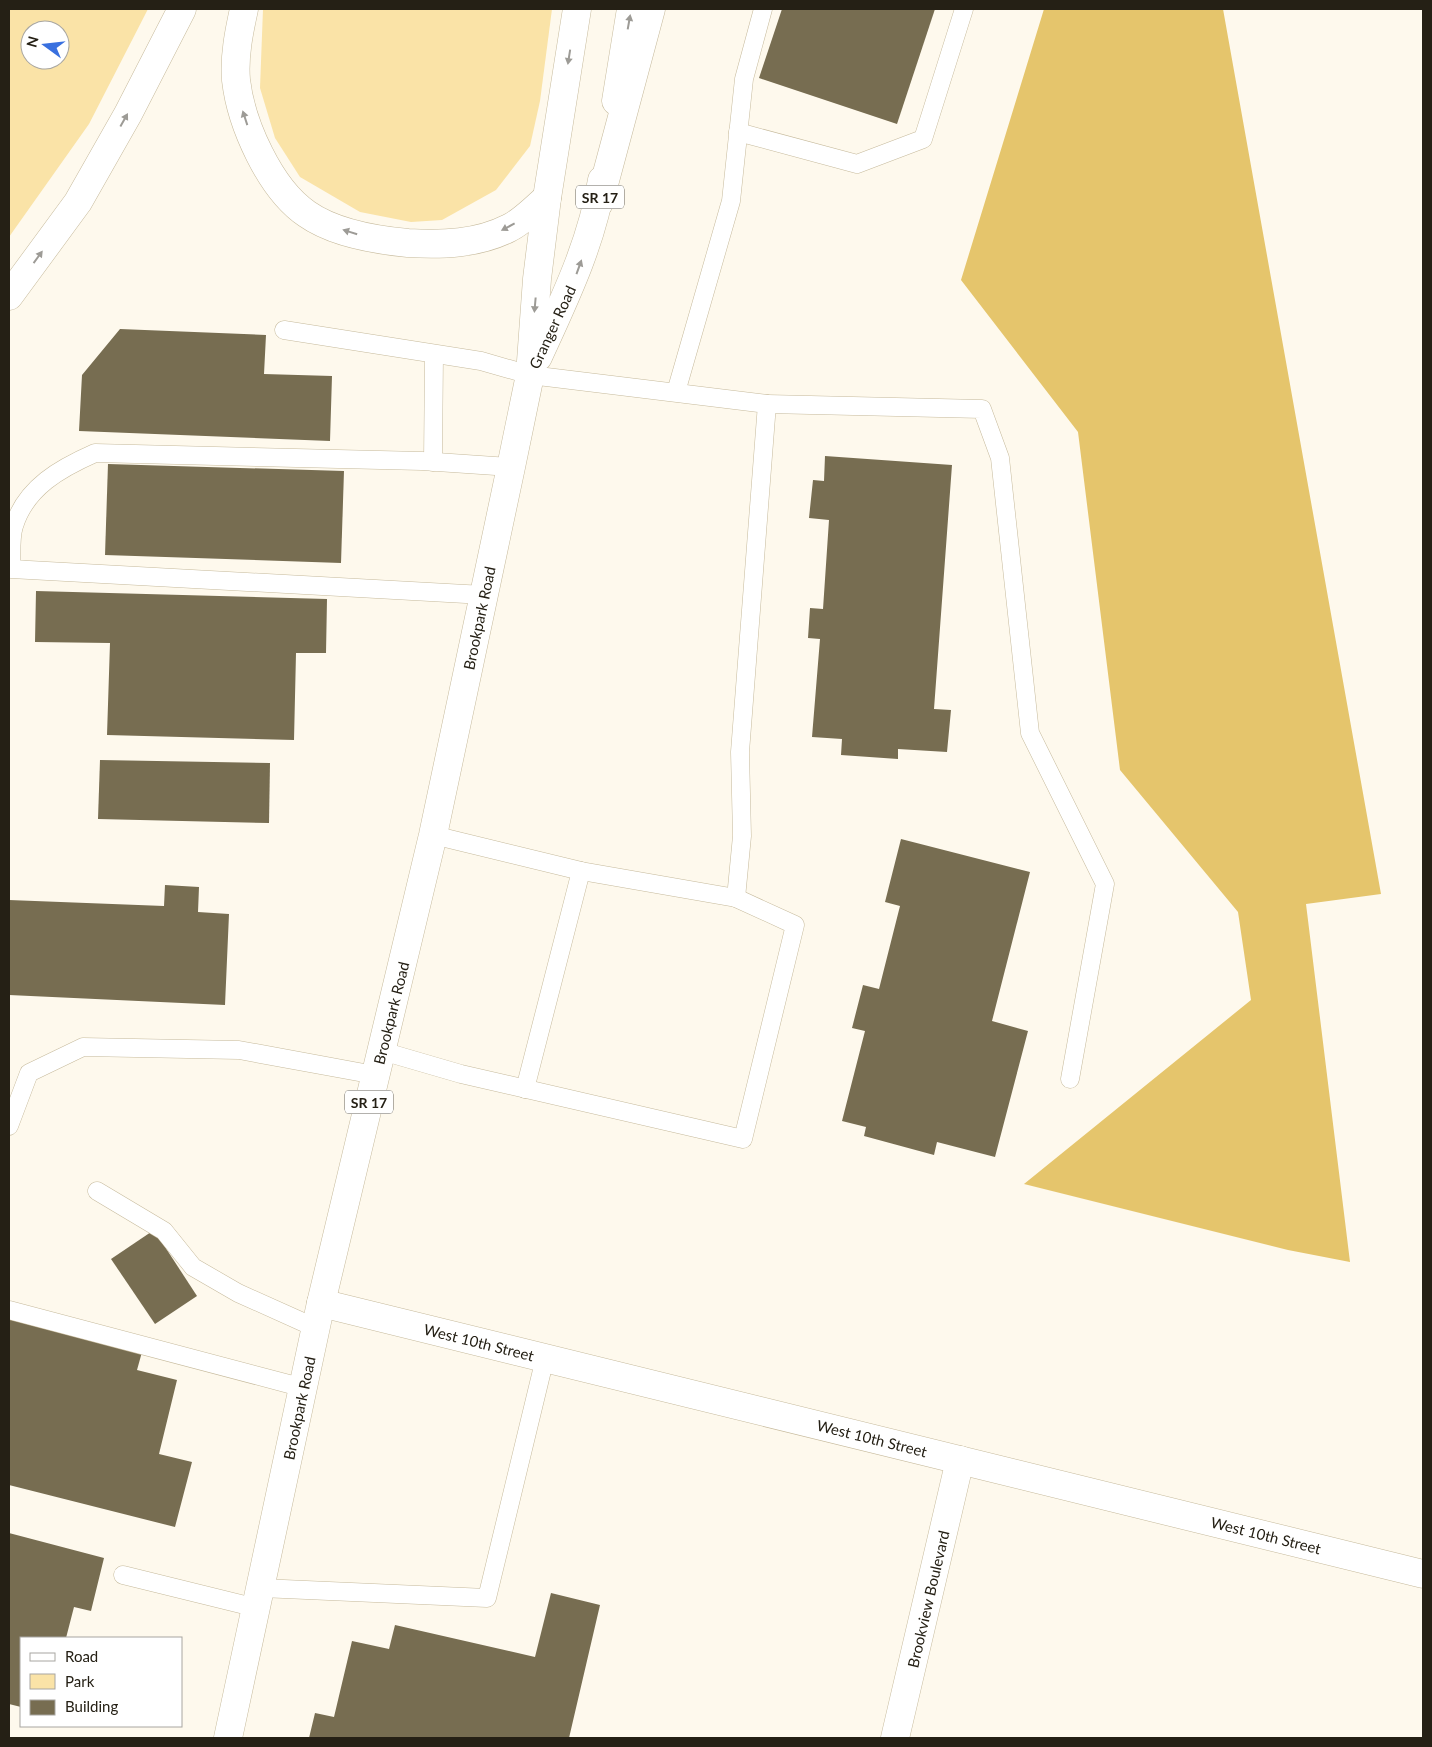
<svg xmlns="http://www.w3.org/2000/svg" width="1432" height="1747" viewBox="0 0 1432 1747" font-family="Lato,sans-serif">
<rect width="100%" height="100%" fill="#fef9ed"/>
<g fill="#fae3a7" fill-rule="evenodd">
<path d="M9 9H148L89 124 9 237ZM30 30H60V60H30Z"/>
<path d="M263 9H552L540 101 530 146 496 190 442 220 411 222 360 212 300 177 275 138 260 88Z"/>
</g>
<path fill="#e5c56c" d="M1044 9H1223L1381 894 1306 904 1350 1262 1288 1250 1024 1184 1251 1000 1238 912 1120 770 1078 432 961 280Z"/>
<g fill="#776d51">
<path d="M782 9H935L897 124 759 78Z"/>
<path d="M120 329 266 335 264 374 332 376 330 441 79 431 82 375Z"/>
<path d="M825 456 952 465 934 709 951 710 947 752 898 749V759L841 755 842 739 812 737 820 639 808 638 810 608 823 609 829 520 809 518 813 480 824 481Z"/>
<path d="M108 464 344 471 341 563 105 555Z"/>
<path d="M36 591 327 599 326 653H296L294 740 107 735 110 643 35 642Z"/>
<path d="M100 760 270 763 269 823 98 819Z"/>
<path d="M901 839 1030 872 992 1021 1028 1031 995 1157 937 1142 934 1155 864 1136 866 1127 842 1121 865 1031 852 1028 863 985 879 989 900 906 885 902Z"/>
<path d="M165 885 199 887 198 912 229 914 225 1005 9 995V900L164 906Z"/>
<path d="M154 1230 197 1296 155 1324 111 1259Z"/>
<path d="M9 1318 142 1352 137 1370 177 1380 159 1454 192 1462 175 1527 9 1485Z"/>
<path d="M9 1533 104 1558 91 1611 74 1607 66 1638H21V1707L9 1704Z"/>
<path d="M551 1593 600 1605 569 1738H309L315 1713 334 1717 352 1641 389 1649 395 1625 535 1657Z"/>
</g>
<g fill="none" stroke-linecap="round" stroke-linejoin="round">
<defs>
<g id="service">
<path d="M738 132 857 164 923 139 964 9"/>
<path d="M284 330 481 361 530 375 767 404 740 752 742 836 736 898 581 871 433 835"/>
<path d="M676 392 731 201 744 79 763 9"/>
<path d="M767 404 982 409 1000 458 1030 733 1105 884 1070 1079"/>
<path d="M433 462 434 354"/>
<path d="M484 595 11 569C12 556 10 538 14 526 26 487 61 468 95 453L422 461 511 467"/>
<path d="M382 1051 461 1074 743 1139 795 925 736 898"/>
<path d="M525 1089 581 871"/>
<path d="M9 1126 29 1073 83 1047 239 1050 375 1075"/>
<path d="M97 1191 164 1231 193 1267 238 1293 316 1328"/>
<path d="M9 1310 304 1388"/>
<path d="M123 1575 257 1608"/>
<path d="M261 1588 487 1598 545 1358"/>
</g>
<g id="minor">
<path d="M321 1303 1423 1574"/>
<path d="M895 1738 960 1460"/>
</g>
<g id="primary">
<path d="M616 101 631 9"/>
<path d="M538 357C564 300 592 243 602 180"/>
<path d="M228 1738 321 1303 433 835 511 467 530 375 537 279 547 198 577 9"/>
</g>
<g id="motorway">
<path d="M244 9C239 32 234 56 236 80 241 124 270 189 307 214 334 233 376 240 408 243 442 245 478 244 509 228 522 222 535 208 547 198"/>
<path d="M599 203 651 9"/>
<path d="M9 296 78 202 128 114 182 9"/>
</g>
</defs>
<use href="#service" stroke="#c6ba9c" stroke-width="19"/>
<use href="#minor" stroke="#c6ba9c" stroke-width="29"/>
<use href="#primary" stroke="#c6ba9c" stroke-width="29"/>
<use href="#motorway" stroke="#c6ba9c" stroke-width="29"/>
<use href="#service" stroke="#fff" stroke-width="18"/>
<use href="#minor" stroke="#fff" stroke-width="28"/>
<use href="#primary" stroke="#fff" stroke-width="28"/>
<use href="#motorway" stroke="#fff" stroke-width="28"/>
</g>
<defs><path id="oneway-solid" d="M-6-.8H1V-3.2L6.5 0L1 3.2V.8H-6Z" transform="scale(1.25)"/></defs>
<g fill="#9d9b96">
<use href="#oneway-solid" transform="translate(629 22) rotate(-80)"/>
<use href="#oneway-solid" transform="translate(569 57) rotate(99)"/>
<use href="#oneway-solid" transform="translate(245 118) rotate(-108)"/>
<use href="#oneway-solid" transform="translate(124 120) rotate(-61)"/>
<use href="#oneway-solid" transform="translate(508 227) rotate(152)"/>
<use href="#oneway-solid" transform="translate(350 232) rotate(-163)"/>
<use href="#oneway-solid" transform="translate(38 257) rotate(-54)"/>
<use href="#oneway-solid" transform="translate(579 267) rotate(-70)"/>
<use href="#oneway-solid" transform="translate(535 305) rotate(95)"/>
</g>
<g text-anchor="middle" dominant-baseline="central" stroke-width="4" stroke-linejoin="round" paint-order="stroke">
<g fill="#fff" stroke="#66635b" stroke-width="1">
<rect x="576" y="185.5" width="48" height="23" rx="4"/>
<rect x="345" y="1090.5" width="48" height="23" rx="4"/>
</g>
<g font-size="14" font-weight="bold" fill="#252015">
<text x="600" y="197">SR 17</text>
<text x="369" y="1102">SR 17</text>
</g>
<g font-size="15" fill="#252015" stroke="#fff">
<text transform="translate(552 327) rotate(-65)">Granger Road</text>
<text transform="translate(479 618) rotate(-78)">Brookpark Road</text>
<text transform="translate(391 1013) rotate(-76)">Brookpark Road</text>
<text transform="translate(479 1342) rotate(14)">West 10th Street</text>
<text transform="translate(299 1408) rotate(-78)">Brookpark Road</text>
<text transform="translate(872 1438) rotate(14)">West 10th Street</text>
<text transform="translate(1266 1535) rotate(14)">West 10th Street</text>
<text transform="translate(928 1599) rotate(-77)">Brookview Boulevard</text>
</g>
</g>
<rect width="1432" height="1747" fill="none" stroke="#252015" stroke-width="20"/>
<rect x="20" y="1637" width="162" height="90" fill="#ffffff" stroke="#a8a6a1"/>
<rect x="30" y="1653" width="25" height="8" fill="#ffffff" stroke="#a8a6a1"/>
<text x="65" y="1662" font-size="15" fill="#252015">Road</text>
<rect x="30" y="1674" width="25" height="15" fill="#fae3a7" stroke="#a8a6a1"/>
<text x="65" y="1687" font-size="15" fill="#252015">Park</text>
<rect x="30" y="1700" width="25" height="15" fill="#776d51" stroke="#a8a6a1"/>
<text x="65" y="1712" font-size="15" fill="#252015">Building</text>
<g transform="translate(45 45) rotate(285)"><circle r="24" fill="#ffffff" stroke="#a8a6a1"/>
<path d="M0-4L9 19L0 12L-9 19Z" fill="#3970df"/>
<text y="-8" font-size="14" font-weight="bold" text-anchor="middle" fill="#252015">N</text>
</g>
</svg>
